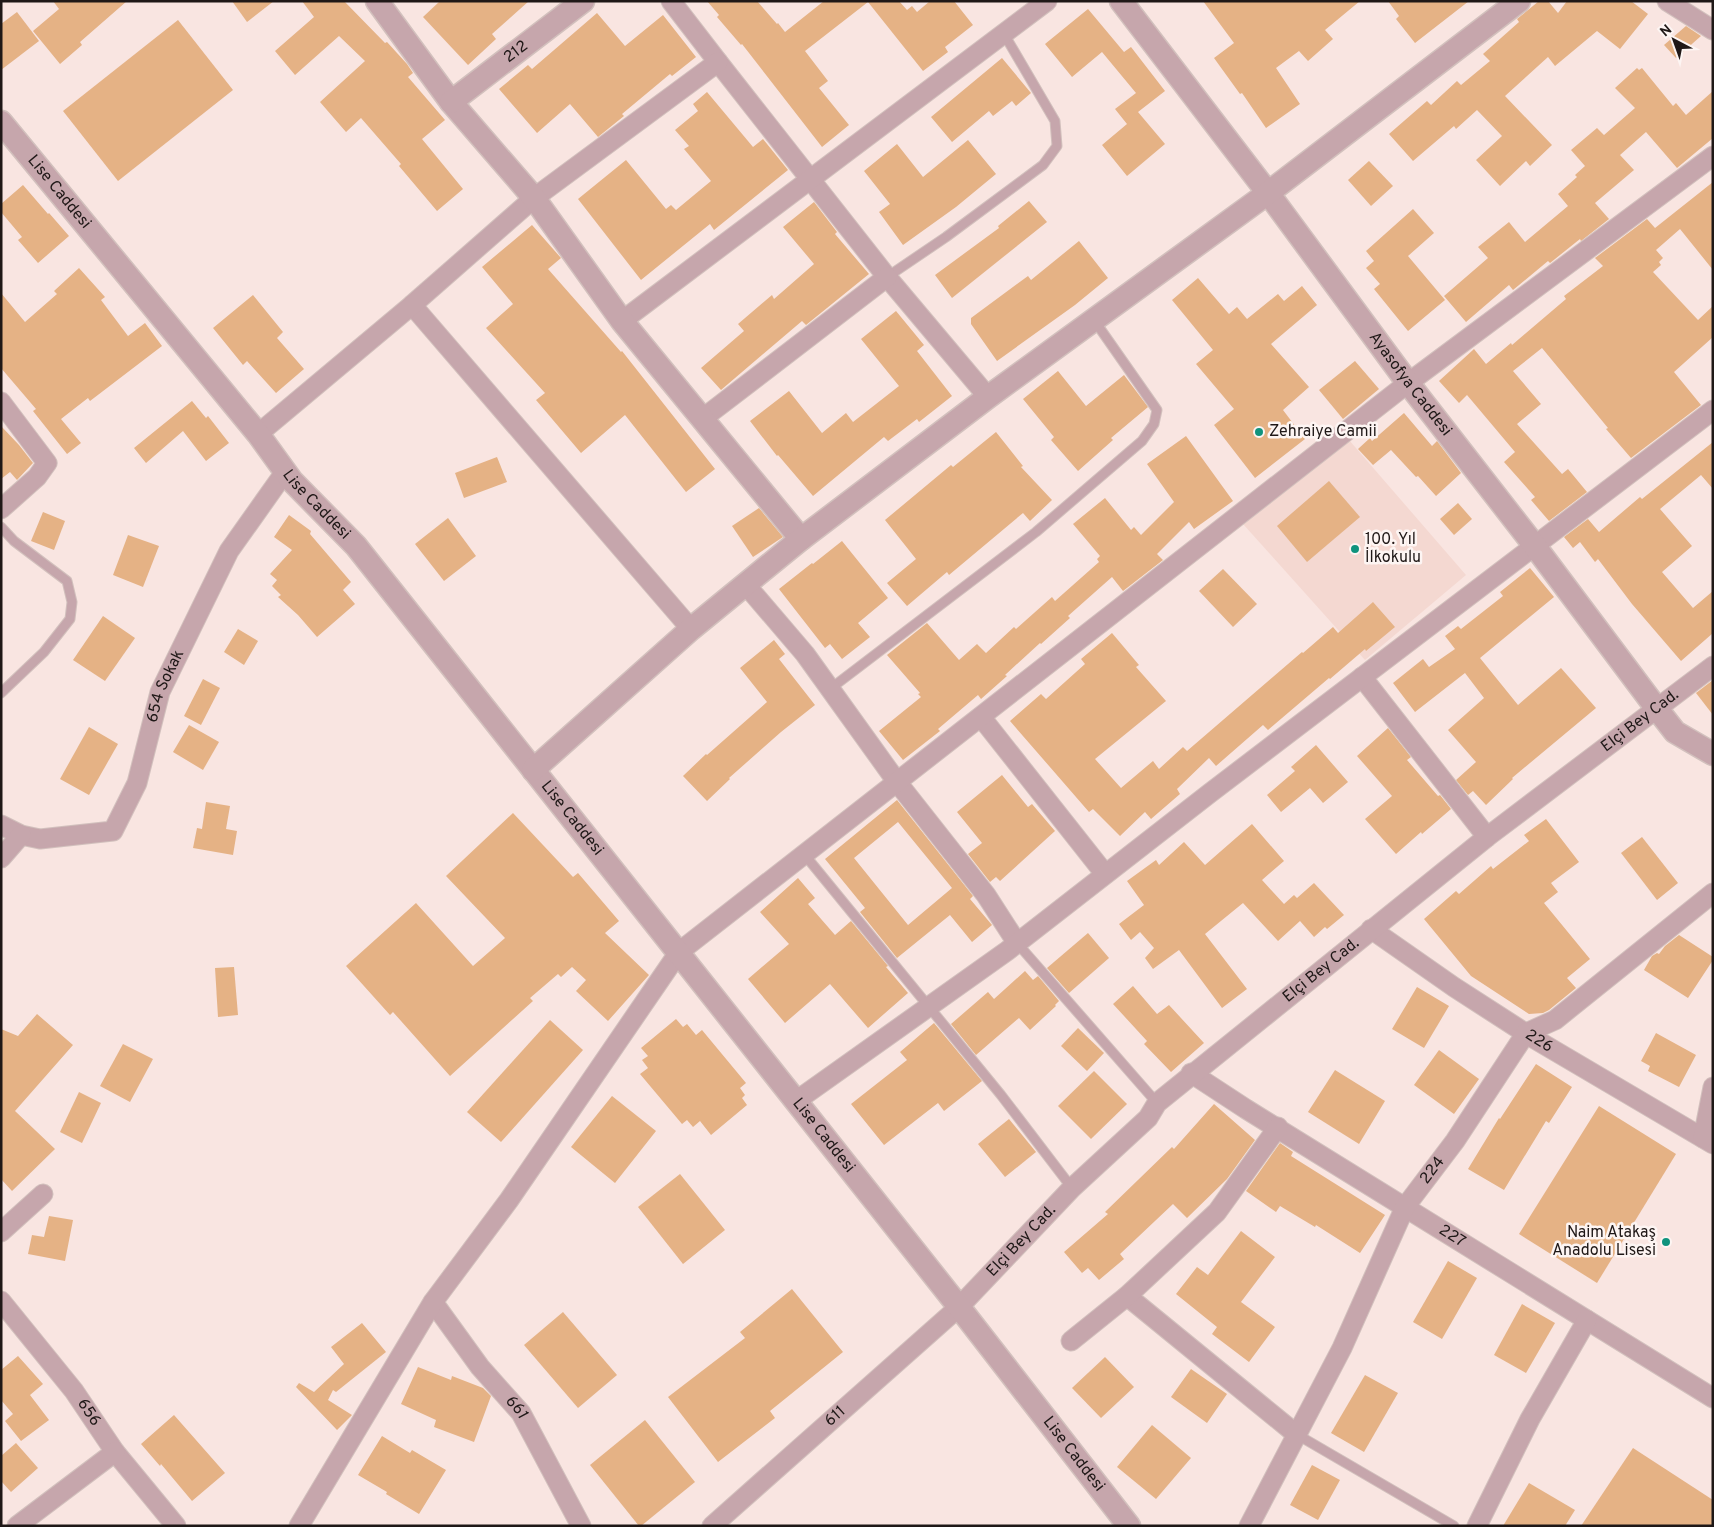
<svg xmlns="http://www.w3.org/2000/svg" width="1714" height="1527" viewBox="0 0 1714 1527" font-family="Overpass,sans-serif">
<rect width="100%" height="100%" fill="#f9e5e1"/>
<path fill="#f4d8d1" d="M1349 440 1466 575 1365 660 1243 524Z"/>
<g fill="#e5b285" fill-rule="evenodd">
<path d="M53 1H127L80 42 82 45 60 64 33 31 59 9Z"/>
<path d="M232 1H274L247 22Z"/>
<path d="M302 1H344L385 43 387 42 407 64 413 73 408 77 445 120 422 139 463 189 437 211 399 166 401 164 361 118 346 132 320 102 365 61 339 36 295 75 275 51 314 17Z"/>
<path d="M440 1H529L492 34 496 39 468 65 423 17Z"/>
<path d="M707 1H757L777 24 778 23 785 32 824 1H899L907 10 912 6 917 12 930 1H954L973 25 945 47 948 52 923 71 868 2 805 51 828 81 819 88 849 125 822 147 742 44 741 45 717 17 719 15Z"/>
<path d="M1203 1H1360L1325 30 1333 39 1308 61 1299 51 1276 68 1300 104 1266 128 1242 93 1240 94 1214 58 1234 43Z"/>
<path d="M1388 1H1469L1415 43 1396 19 1399 16Z"/>
<path d="M1539 1H1548L1558 13 1567 1H1631L1648 14 1620 49 1597 31 1555 66 1548 57 1505 96 1552 145 1530 166 1526 161 1500 186 1476 160 1502 136 1477 110 1456 129 1454 126 1413 161 1389 134 1427 101 1431 105 1457 81 1461 85 1490 61 1483 54 1519 22 1517 19Z"/>
<path d="M1088 9 1124 52 1131 47 1165 91 1138 112 1165 144 1127 176 1102 145 1127 124 1115 109 1136 93 1102 52 1072 77 1045 44Z"/>
<path d="M17 12 39 41 1 70V24Z"/>
<path d="M597 13 625 46 663 15 696 57 672 76 670 74 622 114 624 116 598 137 570 104 537 133 499 89 528 65 532 69Z"/>
<path d="M178 20 233 90 118 181 63 111Z"/>
<path d="M1686 26 1701 36 1676 58 1664 45Z"/>
<path d="M1002 58 1031 93 1016 106 1012 101 993 116 989 111 952 142 931 117Z"/>
<path d="M1637 68 1639 70 1642 68 1673 106 1676 103 1686 115 1713 91V138L1677 168 1646 132 1620 155 1634 170 1595 203 1609 219 1581 241 1580 239 1550 263 1548 261 1513 290 1509 285 1466 322 1444 296 1488 258 1478 247 1509 222 1525 242 1568 206 1558 194 1577 177 1575 175 1585 166 1571 150 1597 128 1604 135 1635 108 1615 88Z"/>
<path d="M707 92 753 147 763 139 788 170 714 230 710 224 641 280 578 199 626 160 666 209 671 205 676 210 711 181 684 149 689 146 675 130 698 111 693 104Z"/>
<path d="M968 140 996 174 956 207 903 245 879 212 890 204 864 171 897 144 923 177Z"/>
<path d="M1369 161 1393 186 1371 206 1348 180Z"/>
<path d="M1713 182V270L1680 229 1656 250 1663 258 1659 262 1661 265 1653 272 1698 320 1713 306V337L1674 372 1701 405 1631 458 1606 429 1608 428 1542 348 1513 371 1541 404 1517 424 1562 474 1568 469 1587 492 1549 521 1531 500 1535 497 1504 462 1515 452 1467 395 1459 403 1439 381 1474 349 1486 364 1511 343 1512 345 1566 299 1564 296 1603 266 1595 258 1647 219 1655 228Z"/>
<path d="M23 185 48 214 49 213 69 236 38 263 18 240 22 237 1 212V204Z"/>
<path d="M1029 201 1047 222 952 298 935 275 999 228 998 226Z"/>
<path d="M814 202 837 232 835 234 869 274 806 325 802 321 721 390 701 368 744 331 738 324 772 295 774 299 814 264 783 227Z"/>
<path d="M1413 209 1434 233 1408 256 1445 300 1408 331 1374 289 1380 284 1366 268 1374 261 1366 251Z"/>
<path d="M532 225 561 258 548 269 621 352 622 351 715 469 686 492 625 415 581 453 536 400 545 393 486 328 513 304 482 267Z"/>
<path d="M1079 241 1108 278 1075 305 997 361 971 324V318L1028 276 1031 280Z"/>
<path d="M79 268 105 297 101 300 128 336 145 323 162 346 90 401 88 398 61 419 81 443 67 454 33 411 36 409 1 368V293L25 322 57 294 54 291Z"/>
<path d="M1198 278 1229 314 1237 307 1247 319 1278 294 1284 301 1302 286 1317 305 1271 344 1309 387 1283 410 1305 439 1255 478 1214 425 1234 409 1196 364 1213 350 1172 300Z"/>
<path d="M253 295 283 332 277 338 304 369 276 393 247 361 243 365 213 328Z"/>
<path d="M896 311 924 345 917 351 952 396 919 422 917 419 888 441 884 437 813 496 778 455 777 456 750 421 789 391 822 433 846 413 853 422 899 386 861 339Z"/>
<path d="M1355 361 1379 389 1343 419 1319 390Z"/>
<path d="M1058 371 1086 406 1124 375 1148 407 1111 438 1113 440 1078 471 1051 440 1054 437 1023 399Z"/>
<path d="M192 401 206 418 208 416 229 443 206 461 183 431 146 463 134 448Z"/>
<path d="M1404 413 1432 446 1437 441 1461 473 1436 496 1418 476 1416 477 1391 450 1373 465 1358 449 1370 438 1372 441Z"/>
<path d="M1 426 19 445 33 463 17 480 10 472 1 479Z"/>
<path d="M996 432 1023 466 1021 467 1052 500 1030 521 1023 513 949 575 947 572 907 606 887 583 916 559 885 520 951 465 953 467Z"/>
<path d="M1186 436 1233 501 1194 529 1189 522 1157 554 1163 560 1123 591 1112 577 1068 616 1070 618 1041 644 1040 643 1005 675 1007 676 981 699 978 695 938 729 940 731 903 760 879 731 921 697 918 694 920 693 887 655 927 623 959 660 977 644 986 653 1014 627 1016 629 1052 597 1055 601 1099 562 1097 559 1100 556 1073 524 1105 498 1131 530 1134 527 1141 535 1174 502 1147 464Z"/>
<path d="M1713 442V489L1701 475 1660 509 1692 546 1662 572 1693 608 1713 591V633L1681 661 1632 604 1598 559 1595 562 1580 542 1573 548 1564 537 1588 519 1599 532 1640 497 1642 499Z"/>
<path d="M497 457 507 482 464 498 455 473Z"/>
<path d="M1329 481 1360 517 1307 562 1277 526Z"/>
<path d="M1458 503 1472 519 1454 535 1440 519Z"/>
<path d="M759 508 783 537 753 557 732 526Z"/>
<path d="M43 512 65 521 54 550 31 541Z"/>
<path d="M289 515 311 531 310 534 351 582 343 590 355 604 317 637 298 615 278 597 281 595 272 586 277 580 270 574 292 550 274 537Z"/>
<path d="M448 518 476 556 444 581 415 544Z"/>
<path d="M128 535 159 546 143 587 113 575Z"/>
<path d="M842 541 888 598 858 623 870 637 842 659 830 644 825 648 779 589 812 563 813 564Z"/>
<path d="M1530 568 1554 597 1480 658 1518 705 1561 668 1596 708 1512 778 1513 779 1486 805 1473 791 1468 795 1456 780 1476 762 1448 730 1484 698 1465 673 1415 712 1393 683 1423 659 1429 667 1455 649 1445 636 1458 626 1461 629 1503 596 1500 592Z"/>
<path d="M1223 569 1257 604 1233 627 1199 591Z"/>
<path d="M1373 602 1395 627 1366 651 1365 649 1330 679 1329 678 1268 730 1263 725 1216 766 1209 758 1177 789 1180 794 1151 819 1145 812 1120 836 1093 809 1089 812 1010 721 1041 694 1046 699 1085 664 1081 659 1112 633 1139 665 1136 667 1166 701 1095 759 1121 788 1153 761 1159 769 1183 747 1187 751 1302 652 1303 653 1333 627 1338 633Z"/>
<path d="M103 616 135 638 105 681 73 660Z"/>
<path d="M238 629 258 641 244 665 224 652Z"/>
<path d="M774 640 785 654 779 659 815 705 781 732 729 778 730 779 707 801 683 776 706 754 707 755 767 702 740 668Z"/>
<path d="M203 679 220 688 201 725 184 716Z"/>
<path d="M1713 680V715L1696 693Z"/>
<path d="M189 725 219 742 203 770 173 752Z"/>
<path d="M89 727 118 744 89 795 60 779Z"/>
<path d="M1388 728 1411 757 1407 760 1438 796 1440 795 1451 809 1422 834 1421 832 1396 854 1365 819 1392 796 1357 756Z"/>
<path d="M1316 745 1348 782 1323 803 1310 788 1281 812 1267 795 1295 771 1291 767Z"/>
<path d="M1002 775 1028 807 1032 804 1055 831 1000 881 996 877 990 882 968 854 982 843 957 812Z"/>
<path d="M897 800 973 896 970 899 992 925 972 942 950 915 897 958 860 912 865 908 825 859ZM898 822 952 888 908 925 854 858Z"/>
<path d="M206 802 230 806 226 829 237 831 233 855 193 848 197 828 202 829Z"/>
<path d="M513 813 573 877 578 873 619 921 605 933 649 975 608 1021 576 991 586 980 572 967 561 977 558 974 530 998 533 1001 450 1076 393 1012 390 1015 346 966 416 903 473 966 505 938 446 876Z"/>
<path d="M1546 819 1579 862 1551 883 1558 892 1544 903 1590 959 1567 978 1576 988 1549 1010 1543 1013 1529 1014 1471 976 1424 919 1456 891 1459 894 1491 866 1493 869 1529 841 1524 835Z"/>
<path d="M1252 824 1284 861 1262 880 1284 904 1294 895 1297 898 1314 883 1344 915 1327 929 1325 927 1314 937 1300 921 1278 941 1243 903 1205 934 1247 989 1222 1008 1179 950 1153 969 1145 958 1154 948 1140 932 1131 940 1119 924 1144 905 1127 881 1156 860 1159 865 1184 842 1205 865Z"/>
<path d="M1642 837 1678 883 1657 900 1621 853Z"/>
<path d="M798 878 815 898 808 904 835 935 851 921 888 966 886 967 908 993 868 1028 830 984 785 1023 748 979 789 944 760 912Z"/>
<path d="M1088 933 1109 958 1069 993 1047 968Z"/>
<path d="M1679 935 1713 957V960L1688 998 1644 970 1652 956 1657 953 1659 954 1665 946Z"/>
<path d="M234 967 238 1015 218 1017 215 968Z"/>
<path d="M1025 971 1033 980 1038 976 1059 1001 1055 1005 1056 1006 1030 1030 1019 1018 976 1055 951 1024 988 992 994 999Z"/>
<path d="M1133 986 1157 1014 1169 1005 1204 1043 1171 1072 1144 1044 1147 1041 1113 1004Z"/>
<path d="M1417 987 1449 1006 1424 1048 1392 1029Z"/>
<path d="M37 1014 73 1045 15 1111 55 1149 12 1191 1 1179V1029L18 1036Z"/>
<path d="M676 1019 683 1027 687 1024 696 1035 702 1030 746 1083 740 1088 745 1095 742 1098 747 1105 711 1135 700 1121 693 1127 687 1120 682 1124 640 1074 648 1068 642 1060 648 1056 641 1048Z"/>
<path d="M550 1020 583 1050 501 1142 467 1112Z"/>
<path d="M934 1023 982 1081 944 1111 938 1103 884 1145 851 1104 907 1060 900 1052Z"/>
<path d="M1078 1028 1104 1053 1087 1071 1061 1046Z"/>
<path d="M1656 1033 1696 1055 1679 1087 1648 1071 1650 1066 1641 1061Z"/>
<path d="M123 1044 153 1059 130 1102 100 1086Z"/>
<path d="M1439 1050 1479 1079 1454 1114 1414 1085Z"/>
<path d="M1536 1064 1572 1087 1549 1123 1546 1121 1504 1190 1468 1169 1499 1118 1500 1119Z"/>
<path d="M1335 1070 1385 1101 1359 1144 1308 1112Z"/>
<path d="M1094 1071 1127 1104 1091 1139 1058 1106Z"/>
<path d="M79 1092 101 1103 82 1143 60 1132Z"/>
<path d="M612 1096 656 1131 615 1183 571 1147Z"/>
<path d="M1214 1104 1255 1140 1227 1179 1187 1218 1173 1204 1120 1254 1124 1259 1099 1280 1088 1268 1082 1273 1064 1252 1108 1214 1105 1212 1172 1147 1174 1149Z"/>
<path d="M1599 1106 1676 1154 1597 1283 1519 1234Z"/>
<path d="M1009 1119 1036 1152 1005 1177 978 1144Z"/>
<path d="M1280 1143 1293 1152 1291 1156 1385 1215 1360 1253 1316 1225 1315 1227 1280 1206 1276 1212 1246 1191Z"/>
<path d="M680 1174 725 1230 683 1264 638 1207Z"/>
<path d="M49 1216 73 1220 65 1261 28 1254 32 1235 44 1237Z"/>
<path d="M1241 1231 1275 1257 1241 1302 1275 1327 1249 1362 1212 1334 1217 1327 1176 1294 1197 1267 1208 1275Z"/>
<path d="M1448 1261 1477 1278 1442 1339 1413 1322Z"/>
<path d="M792 1289 843 1352 770 1411 775 1418 718 1462 668 1397 745 1338 740 1332Z"/>
<path d="M1522 1304 1555 1323 1526 1373 1494 1355Z"/>
<path d="M563 1312 617 1375 578 1408 524 1345Z"/>
<path d="M362 1323 386 1352 336 1392 333 1390 328 1400 352 1415 337 1430 296 1387 299 1383 314 1392 344 1364 331 1347Z"/>
<path d="M18 1356 43 1384 30 1395 49 1420 21 1441 5 1421 13 1414 1 1400V1370Z"/>
<path d="M1105 1357 1134 1387 1101 1418 1072 1388Z"/>
<path d="M418 1367 451 1380 452 1376 483 1388 491 1396 474 1442 434 1427 436 1420 401 1404Z"/>
<path d="M1191 1369 1227 1394 1207 1423 1171 1397Z"/>
<path d="M1365 1375 1398 1393 1364 1452 1331 1433Z"/>
<path d="M174 1415 225 1473 192 1501 161 1464 160 1466 141 1444Z"/>
<path d="M645 1420 695 1482 641 1526H639L590 1465Z"/>
<path d="M1152 1425 1191 1458 1156 1499 1117 1467Z"/>
<path d="M382 1436 410 1453 412 1450 446 1470 419 1514 386 1494 387 1492 358 1475Z"/>
<path d="M16 1443 38 1468 11 1492 1 1481V1456Z"/>
<path d="M1633 1448 1713 1500V1526H1581Z"/>
<path d="M1312 1465 1340 1480 1318 1520 1290 1505Z"/>
<path d="M1529 1483 1575 1510 1565 1526H1503Z"/>
</g>
<g fill="none" stroke-linecap="round" stroke-linejoin="round">
<defs>
<g id="service">
<path d="M887 277 946 237 1043 165 1057 146 1055 121 1004 34"/>
<path d="M1 527 14 541 67 581 72 602 70 619 44 652 1 693"/>
<path d="M830 689 1036 532 1142 441 1154 424 1157 410 1094 320"/>
<path d="M804 854 1001 1095 1072 1188"/>
<path d="M1017 943 1157 1103"/>
<path d="M1296 1434 1454 1526"/>
</g>
<g id="minor">
<path d="M671 1 718 62 887 277 988 397"/>
<path d="M1667 1 1713 30"/>
<path d="M412 305 691 629"/>
<path d="M622 321 1047 1"/>
<path d="M1 402 47 463 37 477 1 509"/>
<path d="M702 419 887 277"/>
<path d="M258 434 412 305 534 198 718 62"/>
<path d="M746 585 805 654 897 782 986 895 1017 943"/>
<path d="M1362 677 1487 837"/>
<path d="M981 717 1105 874"/>
<path id="s1" d="M1 825 21 835 40 839 113 831 137 783 160 692 229 551 285 472"/>
<path d="M1 858 21 835"/>
<path id="s2" d="M1371 929 1454 987 1533 1038 1713 1144"/>
<path id="s3" d="M1191 1073 1246 1109 1713 1398"/>
<path d="M796 1101 1007 951 1210 793 1713 410"/>
<path d="M1703 1138 1713 1087"/>
<path d="M1 1232 43 1194"/>
<path d="M1127 1296 1296 1434"/>
<path id="s4" d="M1 1301 74 1391 115 1452 176 1526"/>
<path id="s5" d="M433 1302 480 1367 521 1413 581 1526"/>
<path d="M1071 1341 1127 1296 1217 1212 1278 1127"/>
<path d="M17 1526 115 1452"/>
<path d="M299 1526 433 1302 509 1200 679 952 1408 383 1713 156"/>
<path id="s6" d="M712 1526 959 1307 1072 1188 1148 1118 1157 1103 1487 837 1713 666"/>
<path id="s7" d="M1249 1526 1342 1348 1405 1207 1455 1141 1526 1033 1555 1020 1713 893"/>
<path d="M1477 1526 1530 1419 1587 1320"/>
</g>
<g id="tertiary">
<path d="M377 1 451 102 534 198 622 321 801 539"/>
<path id="s8" d="M1121 1 1268 193 1408 383 1534 545 1657 709 1675 732 1713 754"/>
<path id="s9" d="M451 102 583 1"/>
<path id="s10" d="M1 122 258 434 292 481 356 546 959 1307 1129 1526"/>
<path d="M533 770 691 629 801 539 988 397 1268 193 1519 1"/>
</g>
</defs>
<use href="#service" stroke="#d2c0bd" stroke-width="11"/>
<use href="#minor" stroke="#d2c0bd" stroke-width="21"/>
<use href="#tertiary" stroke="#d2c0bd" stroke-width="25"/>
<use href="#service" stroke="#c6a6ac" stroke-width="9"/>
<use href="#minor" stroke="#c6a6ac" stroke-width="19"/>
<use href="#tertiary" stroke="#c6a6ac" stroke-width="22"/>
</g>
<g fill="#10937d" stroke="#fdf5f3" stroke-width="2">
<circle cx="1259" cy="432" r="5"/>
<circle cx="1355" cy="549" r="5"/>
<circle cx="1666" cy="1242" r="5"/>
</g>
<g text-anchor="middle" dominant-baseline="central" stroke-width="5" stroke-linejoin="round" paint-order="stroke">
<g font-size="16" fill="#1f1817" stroke="#fdf5f3">
<text stroke="none"><textPath href="#s9" startOffset="82">212</textPath></text>
<text stroke="none"><textPath href="#s10" startOffset="91">Lise Caddesi</textPath></text>
<text stroke="none"><textPath href="#s8" startOffset="480">Ayasofya Caddesi</textPath></text>
<text stroke="none"><textPath href="#s10" startOffset="496">Lise Caddesi</textPath></text>
<text stroke="none"><textPath href="#s1" startOffset="270">654 Sokak</textPath></text>
<text stroke="none"><textPath href="#s6" startOffset="1231">Elçi Bey Cad.</textPath></text>
<text stroke="none"><textPath href="#s10" startOffset="901">Lise Caddesi</textPath></text>
<text stroke="none"><textPath href="#s6" startOffset="826">Elçi Bey Cad.</textPath></text>
<text stroke="none"><textPath href="#s2" startOffset="202">226</textPath></text>
<text stroke="none"><textPath href="#s10" startOffset="1306">Lise Caddesi</textPath></text>
<text stroke="none"><textPath href="#s7" startOffset="401">224</textPath></text>
<text stroke="none"><textPath href="#s3" startOffset="308">227</textPath></text>
<text stroke="none"><textPath href="#s6" startOffset="421">Elçi Bey Cad.</textPath></text>
<text stroke="none"><textPath href="#s5" startOffset="135">661</textPath></text>
<text stroke="none"><textPath href="#s4" startOffset="142">656</textPath></text>
<text stroke="none"><textPath href="#s6" startOffset="165">611</textPath></text>
<text stroke="none"><textPath href="#s10" startOffset="1711">Lise Caddesi</textPath></text>
</g>
<g font-size="16" fill="#1f1817" stroke="#fdf5f3" text-anchor="start">
<text x="1269" y="432">Zehraiye Camii</text>
<text x="1365" y="540">100. Yıl<tspan x="1365" dy="18">İlkokulu</tspan></text>
<text x="1656" y="1233" text-anchor="end">Naim Atakaş<tspan x="1656" dy="18">Anadolu Lisesi</tspan></text>
</g>
</g>
<rect width="1714" height="1527" fill="none" stroke="#1f1817" stroke-width="5"/>
<g transform="translate(1674 40) rotate(319)" stroke="#fdf5f3" stroke-width="4" paint-order="stroke">
<path d="M0-4L9 19L0 12L-9 19Z" fill="#1f1817"/>
<text y="-8" font-size="14" font-weight="bold" text-anchor="middle" fill="#1f1817">N</text>
</g>
</svg>
